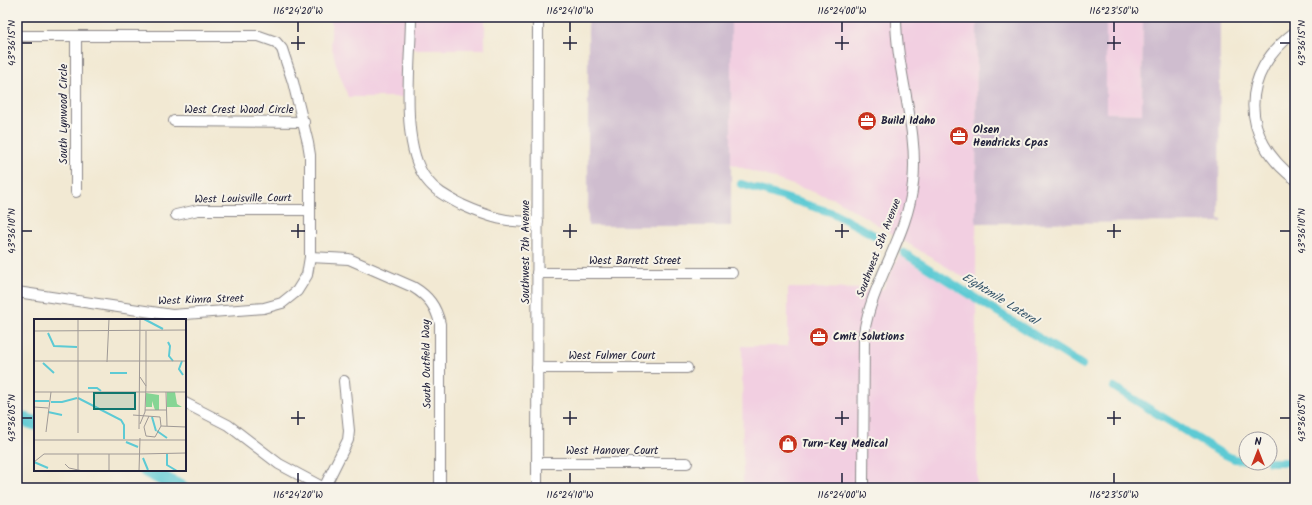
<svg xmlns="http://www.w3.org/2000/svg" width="1312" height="505" viewBox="0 0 1312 505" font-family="Kalam,sans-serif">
<rect width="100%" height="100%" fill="#f7f3e8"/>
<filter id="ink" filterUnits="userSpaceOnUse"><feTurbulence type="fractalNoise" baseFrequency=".025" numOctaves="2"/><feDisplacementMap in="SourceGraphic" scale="8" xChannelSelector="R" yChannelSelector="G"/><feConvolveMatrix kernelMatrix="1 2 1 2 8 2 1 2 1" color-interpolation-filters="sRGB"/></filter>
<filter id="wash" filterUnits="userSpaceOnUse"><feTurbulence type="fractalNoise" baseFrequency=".012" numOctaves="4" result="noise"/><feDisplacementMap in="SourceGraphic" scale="16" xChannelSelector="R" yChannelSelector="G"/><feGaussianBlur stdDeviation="0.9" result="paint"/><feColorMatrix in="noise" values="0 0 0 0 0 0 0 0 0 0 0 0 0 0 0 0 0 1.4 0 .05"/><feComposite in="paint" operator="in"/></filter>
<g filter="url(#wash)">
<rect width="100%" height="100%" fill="#f2e9d3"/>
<g fill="#f2cfe1">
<path d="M331 17H485V49H402V97H348L336 64 331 43Z"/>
<path d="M731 17H977L976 285 837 200 731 164Z"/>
<path d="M1106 17H1143L1142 114 1106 113Z"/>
<path d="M899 255 976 303 977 488H743L742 346H788V288L883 289Z"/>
</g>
<g fill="#cfbdcf">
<rect x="588" y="17" width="143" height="209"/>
<path d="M977 17H1106V113L1142 114 1143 17H1220L1219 219 1222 220V222L976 223Z"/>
</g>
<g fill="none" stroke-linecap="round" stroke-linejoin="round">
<g stroke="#5dcad4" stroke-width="8">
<path d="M741 184 833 213 881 239"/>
<path d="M904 253 1082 365"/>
<path d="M1114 387 1219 452 1234 459 1246 460"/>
<path d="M1270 462H1295"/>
</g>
<g stroke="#5dcad4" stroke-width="15">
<path d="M17 417 35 423"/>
<path d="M146 470 181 488"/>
</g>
</g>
</g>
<g filter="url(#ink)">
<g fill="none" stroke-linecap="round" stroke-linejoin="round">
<defs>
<g id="minor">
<path d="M411 17C411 61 399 146 427 180 436 192 449 198 462 205 491 218 505 222 538 222"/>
<path d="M1295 32C1239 73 1240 138 1295 179"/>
<path d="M17 36H259L276 42 282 49 293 82 308 143 310 155V257L307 275 297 291 282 303 264 308 172 315 17 292"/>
<path d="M174 121 304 122"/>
<path d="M76 192V36"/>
<path d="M176 215 198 210H310"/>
<path d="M310 257 349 259 413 287C428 296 436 306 440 324V488"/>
<path d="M537 273H732"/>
<path d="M537 368H687"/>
<path d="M185 403 228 425 279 464 324 488"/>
<path d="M537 463H687"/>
<path d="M324 488 348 440 349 431 344 381"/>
<path d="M537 488 538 17"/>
<path d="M863 488 864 333C872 281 908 236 913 183 919 128 896 72 896 17"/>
</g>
</defs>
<use href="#minor" stroke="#8a8687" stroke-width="12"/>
<use href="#minor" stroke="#fff" stroke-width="10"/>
</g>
</g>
<path fill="none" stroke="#22223b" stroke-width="1.5" d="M298 22V32M570 22V32M842 22V32M1114 22V32M298 36V50M570 36V50M842 36V50M1114 36V50M22 43H32M291 43H305M563 43H577M835 43H849M1107 43H1121M1280 43H1290M298 224V238M570 224V238M842 224V238M1114 224V238M22 231H32M291 231H305M563 231H577M835 231H849M1107 231H1121M1280 231H1290M298 411V425M570 411V425M842 411V425M1114 411V425M22 418H32M291 418H305M563 418H577M835 418H849M1107 418H1121M1280 418H1290M298 473V483M570 473V483M842 473V483M1114 473V483"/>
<defs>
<symbol id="office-disc" viewBox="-11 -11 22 22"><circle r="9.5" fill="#c8321e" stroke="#f7f3e8"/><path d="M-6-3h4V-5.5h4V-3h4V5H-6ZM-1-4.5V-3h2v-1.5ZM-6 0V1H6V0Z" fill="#fff"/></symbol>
<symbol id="shop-disc" viewBox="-11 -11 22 22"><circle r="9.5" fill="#c8321e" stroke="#f7f3e8"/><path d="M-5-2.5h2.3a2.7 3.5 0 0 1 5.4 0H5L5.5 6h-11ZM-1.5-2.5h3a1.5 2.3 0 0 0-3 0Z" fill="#fff"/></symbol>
</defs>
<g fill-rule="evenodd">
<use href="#office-disc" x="856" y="110" width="22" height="22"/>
<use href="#office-disc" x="948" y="125" width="22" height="22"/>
<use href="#office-disc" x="808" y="326" width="22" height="22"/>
<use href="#shop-disc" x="777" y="433" width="22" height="22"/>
</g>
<g text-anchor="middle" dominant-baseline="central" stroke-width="4" stroke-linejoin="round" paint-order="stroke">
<g font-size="11" fill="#22223b" stroke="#f7f3e8">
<text x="239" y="110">West Crest Wood Circle</text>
<text transform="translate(64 114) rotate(-90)">South Lynwood Circle</text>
<text transform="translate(243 199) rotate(-1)">West Louisville Court</text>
<text transform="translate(879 248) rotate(-69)">Southwest 5th Avenue</text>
<text transform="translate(526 252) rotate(-90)">Southwest 7th Avenue</text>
<text x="635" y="261">West Barrett Street</text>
<text transform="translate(201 300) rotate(-2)">West Kimra Street</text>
<text x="612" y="356">West Fulmer Court</text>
<text transform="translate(427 364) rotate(-91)">South Outfield Way</text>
<text x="612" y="451">West Hanover Court</text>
</g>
<g font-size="11" font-weight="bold" fill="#22223b" stroke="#f7f3e8" text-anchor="start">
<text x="881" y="121">Build Idaho</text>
<text x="973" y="130">Olsen<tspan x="973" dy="13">Hendricks Cpas</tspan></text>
<text x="833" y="337">Cmit Solutions</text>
<text x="802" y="444">Turn-Key Medical</text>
</g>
<g font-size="12" font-style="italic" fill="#345469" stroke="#f7f3e8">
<text transform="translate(1000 299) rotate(32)">Eightmile Lateral</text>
</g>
</g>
<g transform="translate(34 319)">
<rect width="152" height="152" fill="#f2e9d3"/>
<path d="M133 73H141L143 85 148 88H133ZM112 74 125 76V91H121L118 82V88H112Z" fill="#86d594"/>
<path fill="none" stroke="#5dcad4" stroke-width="2" d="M110 0 129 10M14 14 20 27 43 28M134 23 136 27 135 37 139 42M148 42 145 50 149 56M9 44 20 54M76 54H93M77 54H93M54 69H63L67 72M44 79 87 101 90 106V120M0 82H15M17 83H28L43 79M14 93 28 96M118 98 122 112M123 112 133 119M92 123 104 128M133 135V146L143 152M109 139 114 151M0 143 14 149"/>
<path fill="none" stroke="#9f9996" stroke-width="1" d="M44 0V73M0 12 152 11M0 42H152M73 43 75 0M106 58 112 67 111 93 106 105M112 67V12M0 73H152M132 73 133 107M0 88 14 89M111 91H133M99 96 126 98 127 107M115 97 110 108 112 117 121 118 127 107M127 107 152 108M105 110 106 0M12 113 17 73M44 114V73M0 121H152M105 135 152 134M0 143 10 135H105M31 145 35 149 49 152M44 152V135M75 152V135M105 152 106 119"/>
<path fill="#0f766e" fill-opacity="0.15" stroke="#0f766e" stroke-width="2" d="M60 74H101V90H60Z"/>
<rect width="152" height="152" fill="none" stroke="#22223b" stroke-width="2"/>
</g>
<rect width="1312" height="505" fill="none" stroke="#f7f3e8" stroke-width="44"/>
<g transform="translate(1258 451)"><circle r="19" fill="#f7f3e8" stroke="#a29fa3"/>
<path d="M0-3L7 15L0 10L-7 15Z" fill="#c8321e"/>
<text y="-6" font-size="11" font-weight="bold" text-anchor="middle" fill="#22223b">N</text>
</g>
<rect x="22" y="22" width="1268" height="461" fill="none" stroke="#22223b" stroke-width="1.5"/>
<g font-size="10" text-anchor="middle" fill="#22223b">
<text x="298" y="14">116°24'20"W</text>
<text x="570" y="14">116°24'10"W</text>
<text x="842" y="14">116°24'00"W</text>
<text x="1114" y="14">116°23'50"W</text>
<text transform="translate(11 43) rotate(-90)" y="4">43°36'15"N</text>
<text transform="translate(1301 43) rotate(-90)" y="4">43°36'15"N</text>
<text transform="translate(11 231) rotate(-90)" y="4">43°36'10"N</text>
<text transform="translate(1301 231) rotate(-90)" y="4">43°36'10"N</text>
<text transform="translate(11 418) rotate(-90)" y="4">43°36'05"N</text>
<text transform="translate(1301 418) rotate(-90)" y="4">43°36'05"N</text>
<text x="298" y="498">116°24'20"W</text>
<text x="570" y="498">116°24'10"W</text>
<text x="842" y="498">116°24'00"W</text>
<text x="1114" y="498">116°23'50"W</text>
</g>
</svg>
